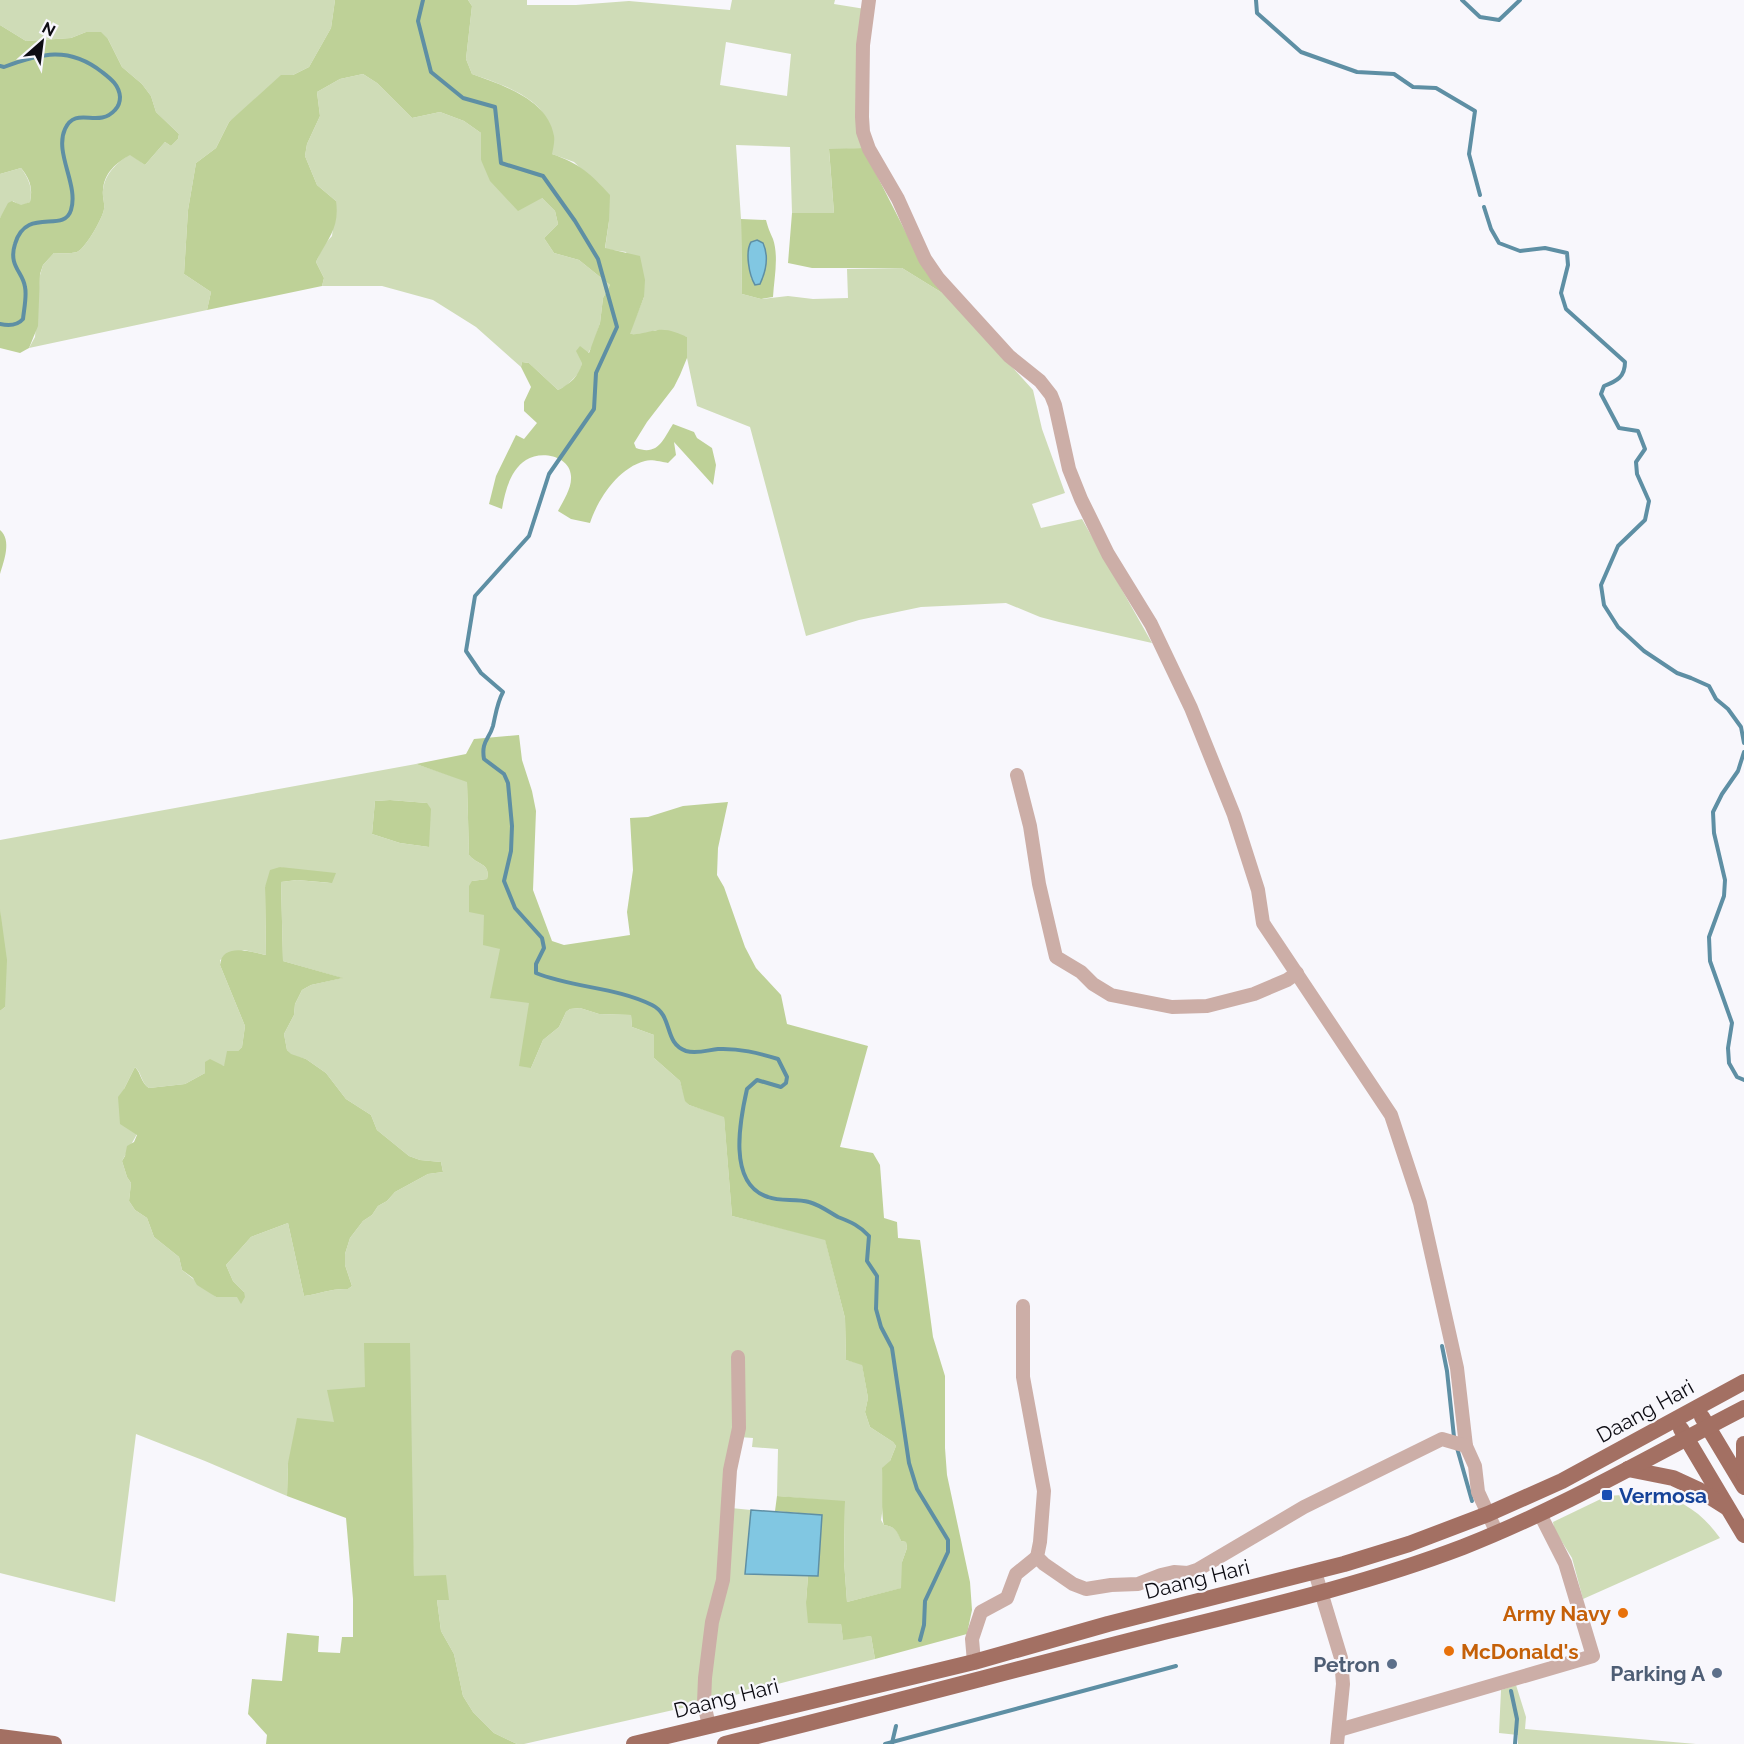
<svg xmlns="http://www.w3.org/2000/svg" width="1744" height="1744" viewBox="0 0 1744 1744" font-family="Raleway,sans-serif">
<rect width="100%" height="100%" fill="#f8f7fc"/>
<g fill="#cfdcb7" fill-rule="evenodd">
<path d="M0 0H335L331 28 309 67 293 75 229 122 216 148 196 163 188 210 184 274 211 292 207 310 29 348 35 337 40 275 43 265 54 253C61 253 70 254 77 252 85 249 103 218 104 209 105 203 102 197 103 190 105 173 117 163 130 154L145 165 165 142 171 146 178 139 179 134 156 112 151 96 142 84 122 67 108 39 86 32 71 38 26 41 0 25Z"/>
<path d="M468 0H527V5H576L629 1 730 10 732 0H835L834 4 865 9 863 148 829 150 834 213H792L790 147 736 145 741 219 742 294 761 299 788 296 813 299 848 298 847 269 902 268 944 294 974 325 1033 390 1042 429 1065 493 1032 504 1041 528 1082 519 1152 643 1059 622 1040 617 1006 603 921 607 859 620 806 636 750 427 697 406 687 358V337L656 330 641 335 629 334 644 297 626 252 605 249 609 221V195L574 162 552 154C551 144 551 131 547 121 539 96 495 82 472 74L466 59 472 6ZM726 42 791 54 787 96 720 85Z"/>
<path d="M363 74 377 83 412 118 440 112 464 121 481 133V160L542 198 555 211 558 224 544 238 554 253 579 260 610 285 603 298 600 323 593 345 582 363 580 372 566 386 558 390 529 363 522 362 521 367 476 327 433 300 382 286H322L324 278 316 262 324 245 332 236 336 201 317 185 305 156 307 144 320 116 317 92 340 79Z"/>
<path d="M21 168C29 179 33 188 30 202L21 206 13 201 0 218V174Z"/>
<path d="M416 764 467 781 469 855C477 865 491 863 487 879L472 881 484 915 500 949 529 1002 531 1068 543 1040 559 1027 566 1012 570 1009 580 1008 599 1014 631 1015 632 1027 654 1035V1058L680 1081 686 1101 689 1105 724 1116 732 1216 825 1239 845 1318 846 1360 862 1364 868 1398 865 1412 870 1427 893 1442 896 1446 890 1461 881 1520 884 1525C895 1527 898 1530 901 1541L906 1542 907 1548 902 1562V1588L847 1602 844 1561 845 1502 777 1496 778 1449 752 1447 753 1438 739 1437 731 1508 751 1510 745 1574 808 1576 806 1602 841 1624 843 1639 871 1636 875 1659 704 1703 524 1744H517L494 1733 473 1712 463 1696 454 1654 441 1631 437 1600 414 1576 410 1462 365 1387 334 1422 288 1463 287 1496 205 1461 136 1434 115 1602 0 1573V1011L5 1007 0 909V840ZM390 800 427 803 429 847 400 843 372 834 375 801ZM280 867 331 883 297 880 281 882 283 961 342 978 311 985 302 990 295 1004 294 1015 284 1034 287 1050 291 1055 306 1059 326 1073 346 1099 371 1115 377 1130 409 1156 420 1160 441 1162 443 1172 428 1174 395 1192 387 1201 378 1206 372 1215 363 1221 350 1238 345 1254V1265L352 1286 348 1289C333 1288 319 1294 304 1296L288 1223 251 1237 226 1265 233 1281 244 1292 237 1296 216 1297 182 1270 179 1257 154 1237 147 1218 135 1210 129 1201 131 1183 127 1177 122 1161 137 1134 124 1089 135 1067C142 1073 141 1083 149 1088L185 1084 205 1073V1062L224 1066 242 1047 245 1026 220 965V960L244 950 266 955 265 887Z"/>
<path d="M1651 1493C1682 1499 1702 1513 1720 1538L1583 1599 1572 1558 1554 1529 1553 1522 1607 1496Z"/>
<path d="M1516 1685 1526 1717 1525 1729 1696 1744H1518V1735L1499 1733 1501 1690Z"/>
</g>
<g fill="#bed197" fill-rule="evenodd">
<path d="M335 0H468L472 6 466 59 472 74C502 85 548 99 554 136 555 141 553 149 552 154 580 164 590 173 610 195L609 221 605 248 640 256 645 280 644 297 630 334C641 335 648 331 658 330 669 329 677 333 687 337V358L680 375 674 387 647 422 634 443 636 448C658 456 663 440 673 424L694 432 697 438 712 448 716 465 713 485 674 442 676 455 668 463C662 462 651 459 645 461 618 468 598 499 590 523L571 519 558 511C563 501 572 488 571 476 570 456 541 450 526 460 510 470 505 492 502 509L489 504 496 476 516 435 524 439 537 423 524 411V402L531 387 521 367 522 362 529 363 558 390C570 384 579 376 582 363L576 351 580 346 589 353 600 323 603 298 610 285 579 260 554 253 544 238 558 224 555 211 542 198 518 211 490 181 481 160V133L464 121 440 112 412 118 377 83 363 74 340 79 317 92 320 116 307 144 305 156 317 185 336 201C340 229 327 239 316 262L324 278 322 286 207 310 211 292 184 274 188 210 196 163 216 148 229 122 281 75H293L309 67 331 28Z"/>
<path d="M0 25 26 41 71 38 86 32H101L108 39 122 67 142 84 151 96 156 112 179 134 178 139 171 146 165 142 145 165 130 155C116 163 104 173 103 190 102 197 105 203 104 209 103 218 85 249 77 252 70 254 61 253 54 253L43 265 40 274 38 326 29 348 20 353 0 348V218L8 203 12 201 21 205 30 202C33 188 30 179 21 168L0 174Z"/>
<path d="M863 148 926 272 944 294 902 268H812L788 263 792 213H834L829 149Z"/>
<path d="M741 219 766 220C768 228 770 232 773 239 779 257 774 279 773 297L761 299 742 294ZM749 246 767 258 765 265 751 279Z"/>
<path d="M0 530C12 540 4 561 0 574Z"/>
<path d="M519 735 522 760 532 791 536 811 533 890 552 941 564 945 630 935 627 912 633 870 630 818 648 817 683 806 728 802 718 848 717 875 724 887 745 947 756 968 781 995 787 1024 868 1046 840 1147 873 1153 880 1165 884 1218 897 1222 898 1238 920 1240 933 1337 945 1376V1448L947 1475 970 1582 972 1610 967 1634 875 1659 871 1636 843 1640 841 1624 808 1623 806 1602 808 1576 818 1575 822 1515 775 1511 777 1496 845 1501 844 1561 847 1602 901 1588 902 1562 907 1548 906 1542 901 1541C897 1530 895 1527 884 1525 881 1519 883 1478 882 1468L890 1461 896 1446 893 1442 870 1427 865 1412 868 1398 862 1365 846 1360 845 1318 825 1240 732 1216 724 1117 689 1105 685 1101 680 1081 654 1058V1035L632 1027 631 1015 599 1014 580 1008 570 1009 566 1012 559 1027 543 1040 531 1068 519 1066 529 1003 490 998 500 949 483 945 484 915 469 912V886L472 881 487 879C491 863 477 865 469 855L467 782 416 764 466 754 474 739Z"/>
<path d="M390 800 427 803 431 809 429 847 400 843 372 834 375 801Z"/>
<path d="M280 867 336 873 332 883 297 880 281 882 283 961 343 978 311 985 302 990 295 1004 294 1015 284 1034 287 1050 291 1054 306 1059 326 1073 346 1099 371 1115 377 1130 409 1156 420 1160 441 1162 443 1172 428 1174 395 1192 387 1201 378 1206 372 1215 363 1221 350 1238 345 1254V1265L352 1286 348 1289C333 1288 319 1294 304 1296L288 1223 251 1237 226 1265 233 1281 244 1292 245 1297 241 1304 237 1297H216L197 1285 193 1278 182 1270 179 1257 154 1237 147 1218 135 1210 129 1201 131 1183 127 1177 122 1161 125 1156 127 1146 134 1142 137 1135 120 1124 118 1097 124 1089 135 1067C141 1073 141 1083 149 1088L185 1084 205 1073V1062L210 1059 224 1066 227 1051H238L242 1047 245 1026 220 965C222 942 252 952 266 955L265 887 270 870Z"/>
<path d="M0 909 7 960 5 1007 0 1011Z"/>
<path d="M364 1343H410L414 1576 446 1575 449 1600H437L441 1631 454 1654 463 1696 473 1712 494 1733 517 1744H266L267 1735 248 1714 252 1679 282 1681 287 1633 319 1636 318 1652 340 1653 342 1637H353V1599L346 1518 287 1496 288 1463 297 1418 334 1422 327 1390 365 1387Z"/>
</g>
<g fill="#81c7e2" stroke="#5e8fa4" stroke-width="1.5">
<path d="M757 240 763 243C769 256 766 271 760 284L755 285C749 275 745 252 751 242Z"/>
<path d="M751 1510 822 1515 818 1576 745 1574Z"/>
</g>
<g fill="none" stroke-linecap="round" stroke-linejoin="round">
<g stroke="#5e8fa4" stroke-width="4">
<path d="M423 0 418 21 431 72 463 98 495 107 501 163 543 176 575 221 598 259 617 327 596 373 594 409 549 474 529 536 475 596 466 651 481 673 503 692C497 703 496 713 493 726 489 740 481 741 484 759L504 774 508 783 512 826 511 851 504 881 515 908 542 938 544 948 536 964V973C573 988 616 987 652 1005 674 1016 663 1043 686 1051 697 1054 708 1050 718 1049 739 1048 758 1053 778 1059L787 1077 786 1083 781 1087 757 1080 747 1089C740 1120 727 1184 768 1197 781 1202 796 1198 809 1202 820 1205 829 1212 838 1217 851 1222 860 1226 869 1236L867 1261 877 1276 876 1309 881 1327 892 1348 909 1463 917 1489 948 1540V1552L925 1601 924 1625 920 1640"/>
<path d="M1256 0 1257 13 1301 52 1357 72 1394 74 1413 87 1436 88 1475 111 1469 154 1480 195"/>
<path d="M1462 0 1480 17 1499 20 1520 0"/>
<path d="M0 66 4 67C41 53 69 46 102 72 111 79 119 85 120 97 120 102 118 107 115 110 98 129 76 105 65 129 54 153 79 185 71 210 64 234 26 206 15 244 8 266 23 272 25 287 27 296 24 309 23 319 17 326 9 326 0 324"/>
<path d="M1484 207 1491 229 1499 243 1520 251 1545 248 1567 253 1568 265 1561 293 1566 309 1625 362C1625 377 1617 381 1604 386L1601 394 1619 428 1638 431 1645 449 1636 462 1637 474 1649 501 1645 520 1618 546 1601 585 1604 605 1618 627 1644 651 1677 673 1691 678 1709 686 1716 699 1728 709 1741 727 1744 743"/>
<path d="M1744 752 1738 771 1722 794 1713 812 1714 833 1725 880 1724 896 1709 937 1710 961 1732 1023 1728 1048 1729 1063 1737 1077 1744 1080"/>
<path d="M1442 1346 1447 1371 1454 1437"/>
<path d="M1457 1448 1472 1501"/>
<path d="M1511 1691 1517 1719 1515 1744"/>
<path d="M892 1743 896 1726"/>
<path d="M885 1744 1176 1666"/>
</g>
<g stroke="#ccaea7" stroke-width="14">
<path d="M869 0 863 45 862 117 863 132 869 149 898 199 925 259 938 278 1009 356 1040 381 1051 395 1055 405 1069 469 1081 499 1108 554 1151 624 1191 708 1234 815 1258 890 1263 923 1391 1115 1420 1203 1457 1368 1466 1446 1475 1466 1478 1492 1497 1533"/>
<path d="M1017 775 1030 826 1039 884 1056 957 1081 972 1093 984 1111 995 1172 1007 1207 1006 1254 994 1287 980 1297 973"/>
<path d="M1023 1306V1377L1044 1491 1040 1542 1037 1557 1044 1564 1073 1584 1086 1589 1111 1585 1138 1584 1161 1575 1174 1572 1188 1573 1197 1570 1304 1507 1442 1439 1466 1446"/>
<path d="M1315 1572 1341 1658 1343 1684 1337 1744"/>
<path d="M974 1662 972 1639 981 1612 1007 1598 1016 1574 1037 1557"/>
<path d="M709 1726 704 1703 705 1678 712 1622 723 1580 730 1470 739 1428 738 1357"/>
<path d="M1339 1730 1593 1656 1565 1563 1540 1514"/>
</g>
<g stroke="#a37063" stroke-width="16">
<path d="M1702 1417 1744 1487"/>
<path d="M1681 1429 1744 1535"/>
<path d="M1744 1444V1473"/>
<path d="M1628 1469 1673 1478 1699 1490 1726 1507"/>
<path d="M0 1737 54 1744"/>
<path d="M634 1744 974 1662 1108 1624 1344 1564 1409 1544 1488 1514 1562 1481 1744 1382"/>
<path d="M725 1744C864 1710 1002 1673 1140 1638 1248 1611 1358 1587 1463 1547 1560 1509 1651 1456 1744 1408"/>
</g>
</g>
<rect fill="#1a4fb4" stroke="#f8f7fc" stroke-width="2" x="1601" y="1489" width="12" height="12" rx="3"/>
<g fill="#e8710a" stroke="#f8f7fc" stroke-width="2">
<circle cx="1623" cy="1613" r="6"/>
<circle cx="1449" cy="1651" r="6"/>
</g>
<g fill="#5c6f8a" stroke="#f8f7fc" stroke-width="2">
<circle cx="1392" cy="1664" r="6"/>
<circle cx="1717" cy="1673" r="6"/>
</g>
<g text-anchor="middle" dominant-baseline="central" stroke-width="4.5" stroke-linejoin="round" paint-order="stroke">
<g font-size="21" fill="#0d0c13" stroke="#f8f7fc">
<text transform="translate(1645 1411) rotate(-29)">Daang Hari</text>
<text transform="translate(1197 1579) rotate(-14)">Daang Hari</text>
<text transform="translate(726 1698) rotate(-14)">Daang Hari</text>
</g>
<g font-size="21" font-weight="bold" fill="#164399" stroke="#f8f7fc" text-anchor="start">
<text x="1619" y="1495">Vermosa</text>
</g>
<g font-size="21" font-weight="bold" fill="#c56008" stroke="#f8f7fc" text-anchor="end">
<text x="1611" y="1613">Army Navy</text>
<text x="1461" y="1651" text-anchor="start">McDonald's</text>
</g>
<g font-size="21" font-weight="bold" fill="#4e5e75" stroke="#f8f7fc" text-anchor="end">
<text x="1380" y="1664">Petron</text>
<text x="1705" y="1673">Parking A</text>
</g>
</g>
<g transform="translate(42 42) rotate(28)" stroke="#f8f7fc" stroke-width="4.5" paint-order="stroke">
<path d="M0-4.5L10 22L0 15L-10 22Z" fill="#0d0c13"/>
<text y="-9" font-size="16" font-weight="bold" text-anchor="middle" fill="#0d0c13">N</text>
</g>
</svg>
